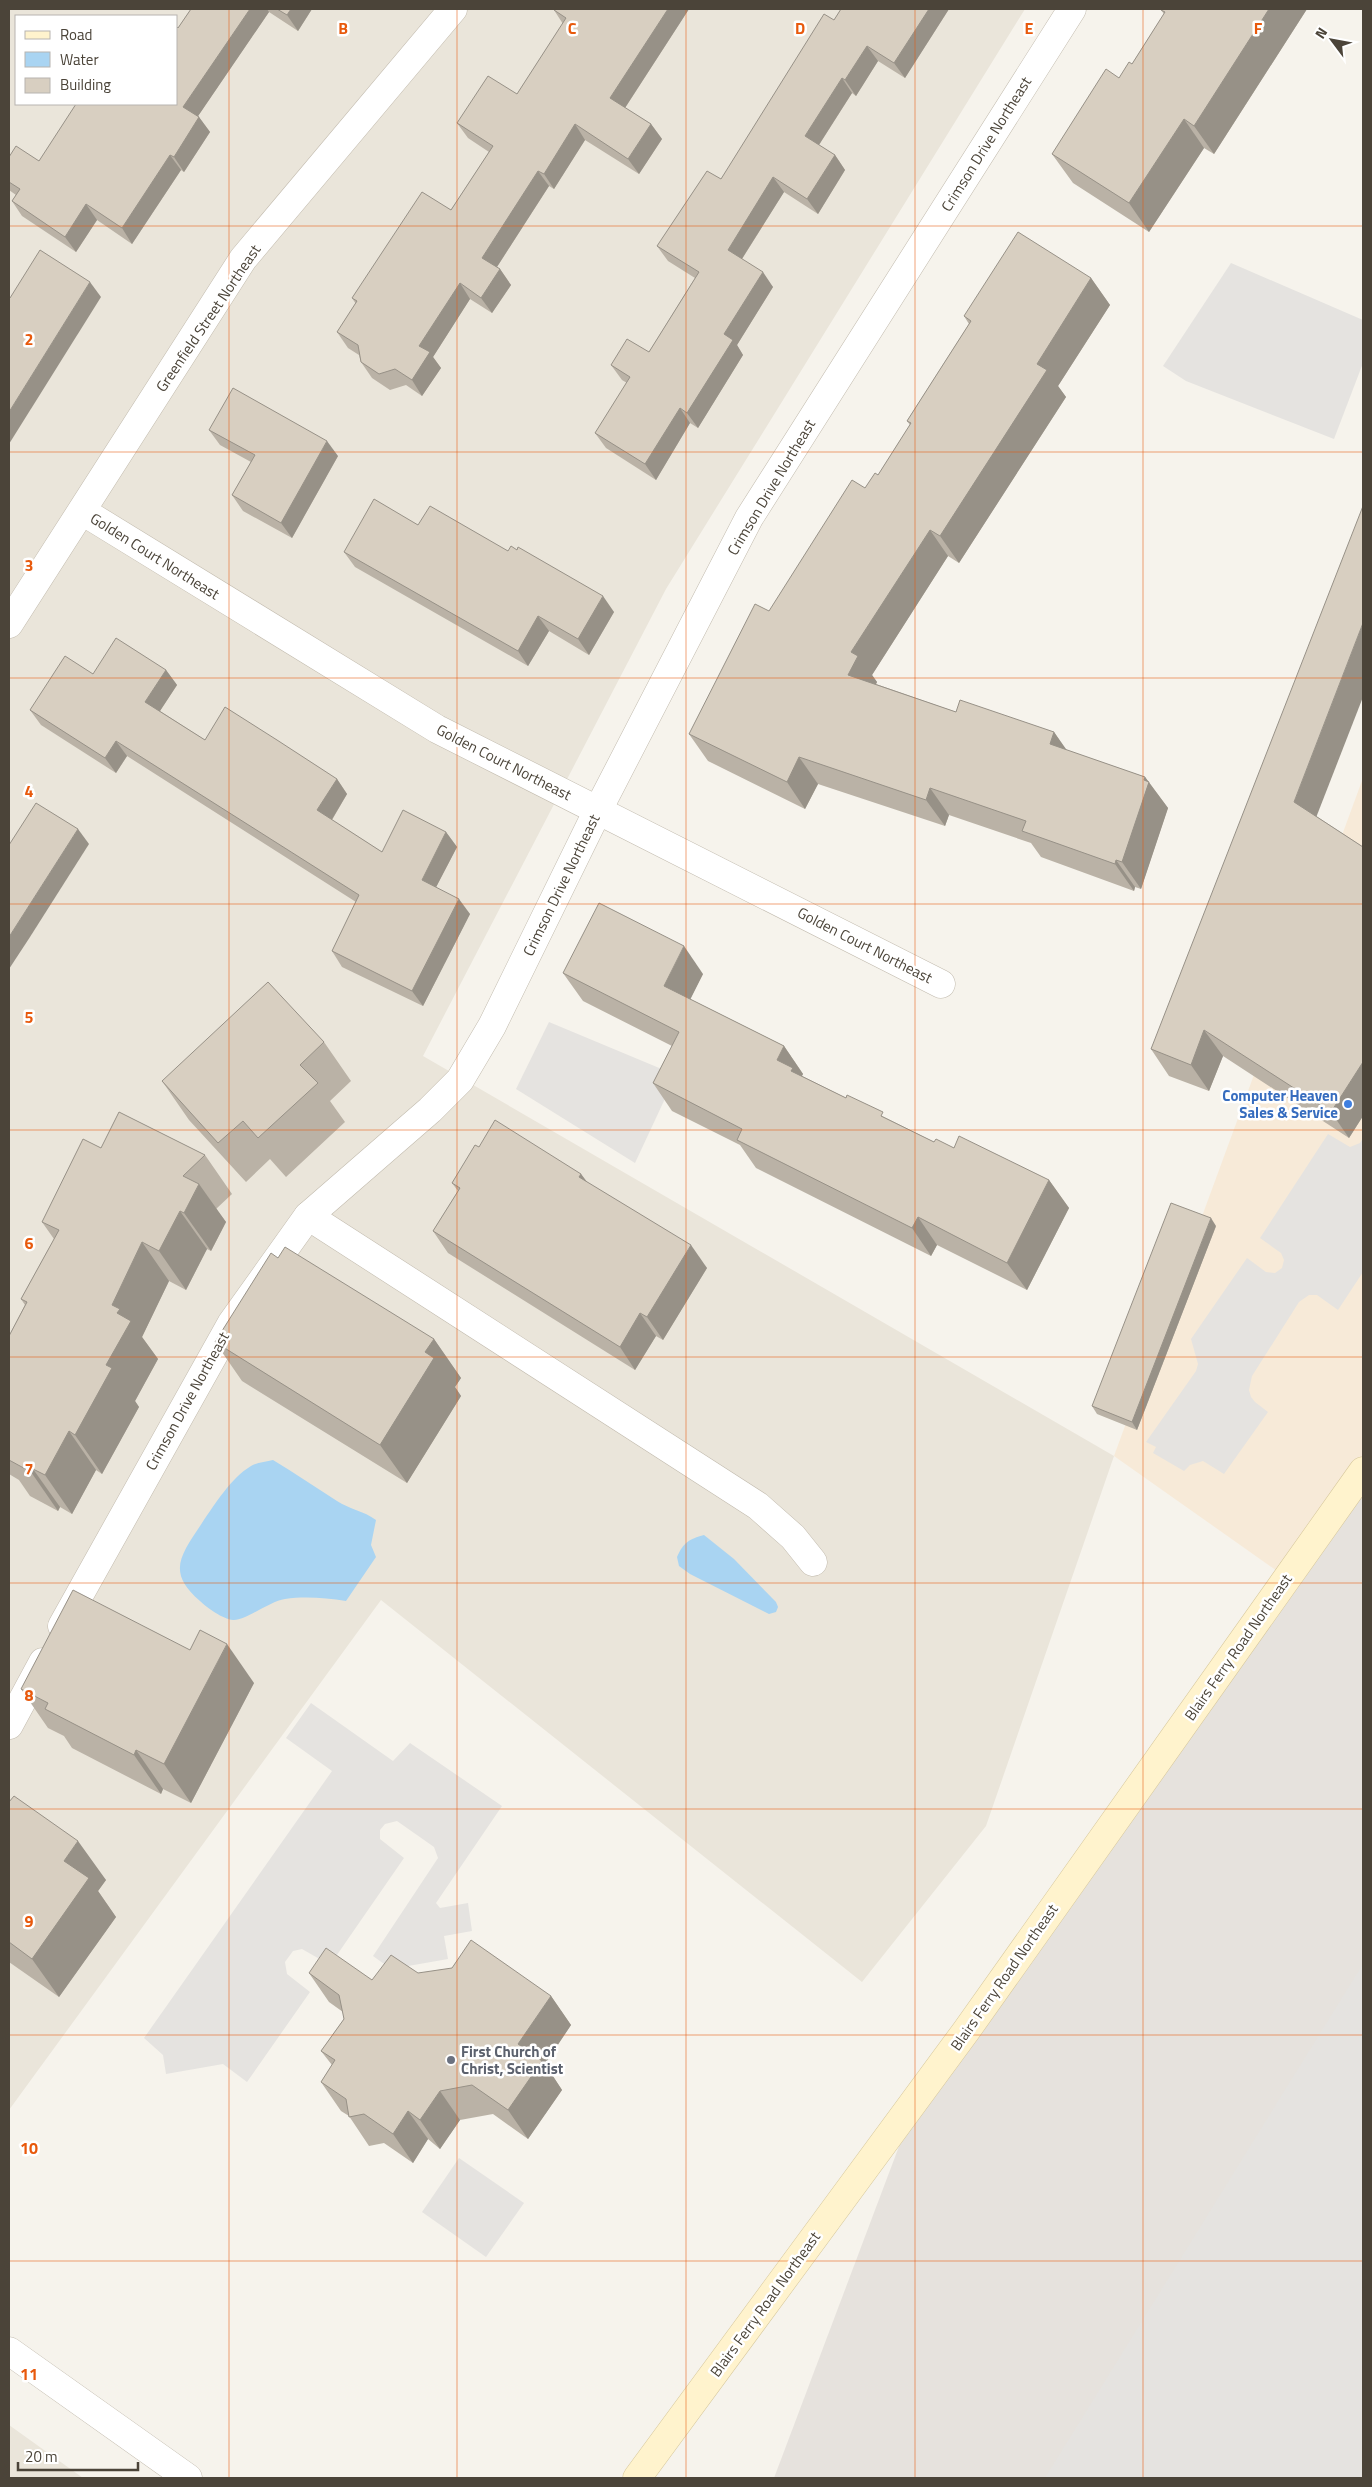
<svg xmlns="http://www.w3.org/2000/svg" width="1372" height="2487" viewBox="0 0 1372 2487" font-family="'Titillium Web',sans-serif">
<rect width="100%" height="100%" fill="#f6f3ec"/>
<g fill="#eae5da" fill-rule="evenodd">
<path d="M9 9H1025L666 589 423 1056 1114 1456 986 1826 862 1982 381 1600 9 2110ZM16 16H176V104H16Z"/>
<path d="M9 2425 83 2478H9Z"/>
</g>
<path fill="#f7ead8" d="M1363 778V1471L1287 1578 1114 1456Z"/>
<path fill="#e6e2dd" d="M1363 1471V2478H774L918 2096Z"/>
<g fill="#e5e3e0">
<path d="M1231 263 1363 320V363L1334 439 1186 381 1163 366Z"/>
<path d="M549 1022 676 1075 635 1163 516 1089Z"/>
<path d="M1328 1134 1350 1147 1360 1143 1363 1138V1272L1338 1310 1317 1295H1309L1299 1302 1252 1376 1249 1390 1251 1397 1255 1402 1268 1412 1224 1474 1203 1461 1190 1465 1184 1471 1153 1453 1156 1447 1146 1442 1196 1371 1198 1364 1191 1339 1247 1258 1266 1272 1275 1273 1282 1268 1284 1260 1281 1253 1260 1238Z"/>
<path d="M311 1703 393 1761 410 1743 502 1806 436 1903 440 1908 468 1903 472 1931 444 1936 448 1959 391 1969 373 1956 438 1858 434 1847 397 1821 385 1824 380 1830V1839L404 1858 330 1965 302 1949 293 1951 285 1962 287 1974 310 1992 247 2082 223 2064 166 2074 163 2055 144 2038 332 1771 286 1738Z"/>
<path d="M1363 1964V2478H1045Z"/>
<path d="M459 2158 524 2203 486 2257 422 2212Z"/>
</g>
<g fill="#a9d4f2">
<path d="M273 1460C295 1473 315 1487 337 1501 349 1509 364 1511 376 1520L371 1545 376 1557 346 1601C326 1598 305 1596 285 1599 270 1601 245 1621 233 1620 223 1619 207 1608 200 1601 166 1572 181 1555 202 1523 215 1504 231 1478 251 1466 257 1462 266 1462 273 1460Z"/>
<path d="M704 1535 734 1559 776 1602 778 1607 776 1612 769 1614 690 1574 679 1566 677 1557C683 1543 689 1539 704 1535Z"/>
</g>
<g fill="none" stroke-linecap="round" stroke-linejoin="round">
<defs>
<g id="minor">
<path d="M82 511 437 729 941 984"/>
<path d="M9 624 243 259 453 9"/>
<path d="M308 1216 758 1506 793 1537 813 1562"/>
<path d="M62 1626 231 1324 308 1216 430 1110 460 1080 492 1026 598 810 749 518 1072 9"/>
<path d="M9 1725 43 1662"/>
<path d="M9 2351 188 2478"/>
</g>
<path id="secondary" d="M637 2478 966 2031 1363 1471"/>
</defs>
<use href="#minor" stroke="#c2bbae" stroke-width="29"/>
<use href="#secondary" stroke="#d6c79b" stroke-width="29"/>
<use href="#minor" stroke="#fff" stroke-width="28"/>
<use href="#secondary" stroke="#fff3cd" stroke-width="28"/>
</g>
<g fill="#bab2a6">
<path d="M191 9H312L298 31 269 12 198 116 210 132 184 172 181 170 132 244 97 220 76 252 22 216 12 201 16 195 9 190V157L39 161 176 104 178 28Z"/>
<path d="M554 9H689L625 108 651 124 662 139 639 174 585 140 554 189 549 186 497 267 500 269 511 285 492 313 470 299 433 357 441 368 422 396 406 385 390 390 372 378 361 362 359 355 348 348 337 332 356 304 352 298 451 210 489 152 468 138 457 123 517 94 563 24 554 10Z"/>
<path d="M841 9H949L905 78 878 61 856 96 852 93 819 145 835 155 845 170 818 214 784 192 742 259 773 287 737 345 743 355 698 428 690 423 656 480 606 448 595 433 627 383 622 380 611 365 649 352 695 278 668 261 657 246 721 179 834 20Z"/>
<path d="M1307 9 1214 154 1204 148 1149 232 1073 183 1052 154 1119 78 1132 64 1164 14 1161 10Z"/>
<path d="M1091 278 1110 305 1058 386 1066 397 959 563 948 556 872 675 877 682 876 684 956 712 1054 732 1066 750 1145 777 1168 808 1141 889 1135 887 1134 891 1041 857 1031 843 949 815 945 826 818 784 805 809 708 761 689 734 865 488 878 475 910 425 907 421 969 324 964 316Z"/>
<path d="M209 430 338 456 292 538 243 511 232 495 251 462 220 445Z"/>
<path d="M418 525 508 551 614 612 589 655 549 631 528 666 355 567 344 552Z"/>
<path d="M166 670 177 685 160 711 205 740 337 779 347 794 332 820 382 852 446 832 457 847 436 887 470 914 423 1006 342 967 332 951 356 902 127 756 116 773 41 725 30 710 93 674Z"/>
<path d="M1316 816 1363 847V1116L1349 1138 1223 1056 1209 1091 1169 1076 1151 1049Z"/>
<path d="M563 973 703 974 690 999 784 1046 803 1074 802 1076 934 1142 954 1148 1049 1180 1069 1208 1027 1290 937 1245 931 1256 756 1168 740 1145 672 1111 653 1083 672 1046 583 1001Z"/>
<path d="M324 1042 351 1081 330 1101 345 1122 286 1177 270 1159 246 1182 189 1120 162 1081Z"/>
<path d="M479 1147 581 1174 588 1183 707 1268 663 1340 656 1336 635 1370 448 1253 433 1231 458 1191 452 1183Z"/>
<path d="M101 1148 205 1155 232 1194 216 1209 226 1222 211 1251 207 1249 186 1290 169 1281 142 1337 158 1359 135 1401 139 1407 102 1474 96 1470 72 1514 60 1507 58 1511 30 1496 19 1480 9 1474V1336L25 1305 21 1299 54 1239 42 1222Z"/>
<path d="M1216 1226 1137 1430 1097 1414 1092 1406Z"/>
<path d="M278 1258 434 1339 461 1378 455 1387 461 1396 407 1483 242 1381 215 1342Z"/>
<path d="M254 1683 191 1803 163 1789 161 1794 72 1748 64 1736 48 1728 21 1689Z"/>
<path d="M9 1802 106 1880 98 1891 116 1917 59 1997 9 1962Z"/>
<path d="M309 1973 372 1980 418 1973 551 1996 571 2025 545 2064 562 2090 528 2139 493 2114 460 2120 440 2149 428 2139 413 2163 384 2143 369 2146 349 2116 341 2111 321 2082 332 2065 321 2051 344 2019 343 2012 329 2002Z"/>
</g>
<g fill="#979187">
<path d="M250 9H267L269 12 194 122 183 107Z"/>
<path d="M291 9H312L298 31 287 15Z"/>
<path d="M668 9H689L621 114 610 98Z"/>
<path d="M929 9H949L905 78 894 63Z"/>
<path d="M1269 9H1307L1214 154 1194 126Z"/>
<path d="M867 46 878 61 856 96 845 80Z"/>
<path d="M842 78 852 93 815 151 805 136Z"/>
<path d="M199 117 210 132 184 172 174 157Z"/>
<path d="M1184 119 1204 148 1149 232 1129 203Z"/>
<path d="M575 124 585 140 554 189 544 174Z"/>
<path d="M651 124 662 139 639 174 628 159Z"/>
<path d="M170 155 181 170 132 244 122 228Z"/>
<path d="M835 155 845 170 818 214 807 199Z"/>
<path d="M538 171 549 186 493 273 482 258Z"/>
<path d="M773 177 784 192 738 265 728 250Z"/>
<path d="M86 204 97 220 76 252 65 237Z"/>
<path d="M500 269 511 285 492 313 481 298Z"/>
<path d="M763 272 773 287 737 345 743 355 698 428 687 413 724 334Z"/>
<path d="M1091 278 1110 305 1058 386 1066 397 959 563 940 536 1037 364Z"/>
<path d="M90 282 101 297 9 444V412Z"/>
<path d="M460 283 470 299 433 357 441 368 422 396 412 380 419 346Z"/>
<path d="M680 408 690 423 656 480 645 464Z"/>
<path d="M327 441 338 456 292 538 281 523Z"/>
<path d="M930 530 948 556 872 675 877 682 867 702 848 675 851 652Z"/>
<path d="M603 596 614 612 589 655 578 639Z"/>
<path d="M538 616 549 631 528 666 518 651Z"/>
<path d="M1363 623V697L1312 828 1294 802Z"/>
<path d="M166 670 177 685 156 717 145 702Z"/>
<path d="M1054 732 1073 759 1050 744Z"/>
<path d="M116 741 127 756 116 773 105 758Z"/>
<path d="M799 757 818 784 805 809 787 782Z"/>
<path d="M1145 777 1168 808 1141 889 1122 862Z"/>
<path d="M337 779 347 794 328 826 317 810Z"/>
<path d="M930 788 949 815 945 826 926 800Z"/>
<path d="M78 829 89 844 30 937 9 969V937Z"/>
<path d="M446 832 457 847 432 895 422 880Z"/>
<path d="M1116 860 1135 887 1134 891 1115 864Z"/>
<path d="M459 899 470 914 423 1006 412 991Z"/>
<path d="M684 946 703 974 683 1014 664 986Z"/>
<path d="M1204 1030 1223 1056 1209 1091 1191 1065Z"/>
<path d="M784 1046 803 1074 800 1079 777 1060Z"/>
<path d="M1363 1062V1116L1349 1138 1331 1112Z"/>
<path d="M581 1174 597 1196 579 1177Z"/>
<path d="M1049 1180 1069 1208 1027 1290 1007 1263Z"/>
<path d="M199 1184 226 1222 211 1251 184 1213Z"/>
<path d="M180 1211 207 1249 186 1290 159 1251Z"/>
<path d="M918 1217 937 1245 931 1256 912 1228Z"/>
<path d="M1211 1218 1216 1226 1137 1430 1132 1422Z"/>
<path d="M142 1242 169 1281 142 1337 158 1359 135 1401 139 1407 102 1474 75 1435 106 1365 112 1305Z"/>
<path d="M691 1245 707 1268 663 1340 647 1317Z"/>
<path d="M640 1313 656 1336 635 1370 620 1347Z"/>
<path d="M434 1339 461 1378 455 1387 461 1396 407 1483 380 1445 425 1352Z"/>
<path d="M69 1431 96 1470 72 1514 45 1475Z"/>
<path d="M33 1469 60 1507 58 1511 31 1472Z"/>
<path d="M227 1644 254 1683 191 1803 164 1764Z"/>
<path d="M136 1750 163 1789 161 1794 134 1755Z"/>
<path d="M78 1841 106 1880 98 1891 116 1917 59 1997 32 1959 64 1861Z"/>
<path d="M551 1996 571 2025 545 2064 562 2090 528 2139 508 2110 518 2044Z"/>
<path d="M440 2091 460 2120 440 2149 420 2120Z"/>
<path d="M408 2111 428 2139 413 2163 393 2134Z"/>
</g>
<g fill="#d8cfc1" stroke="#979187">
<path d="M191 9H250L183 107 199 117 174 157 170 155 122 228 86 204 65 237 12 201 20 189 9 182V157L16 146 39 161 76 104H176V26L178 28Z"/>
<path d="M277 9H291L287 15Z"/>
<path d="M554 9H668L610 98 651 124 628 159 575 124 544 174 538 171 482 258 500 269 481 298 460 283 419 346 430 352 412 380 395 369 379 374 361 362 358 345 337 332 357 301 352 298 422 192 451 210 493 146 457 123 488 76 517 94 566 18 554 10Z"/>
<path d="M841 9H929L894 63 867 46 845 80 842 78 805 136 835 155 807 199 773 177 728 250 763 272 724 334 733 340 687 413 680 408 645 464 595 433 630 377 611 365 627 339 649 352 699 272 657 246 707 171 721 179 824 14 834 20Z"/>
<path d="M1162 9H1269L1194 126 1184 119 1129 203 1052 154 1106 69 1119 78 1129 62 1132 64 1165 12 1161 10Z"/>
<path d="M1018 232 1091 278 1037 364 1047 370 940 536 930 530 851 652 858 656 848 675 956 712 960 700 1054 732 1050 744 1145 777 1144 780 1149 782 1122 862 1116 860 1115 864 1022 831 1026 821 930 788 926 800 799 757 787 782 689 734 755 604 769 611 852 480 865 488 875 473 878 475 911 423 907 421 971 321 964 316Z"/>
<path d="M40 250 90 282 9 412V298H10Z"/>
<path d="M233 388 327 441 281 523 232 495 255 455 209 430Z"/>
<path d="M374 499 418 525 430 506 508 551 511 546 517 550 518 547 603 596 578 639 538 616 518 651 344 552Z"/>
<path d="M1363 506V623L1294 802 1363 847V1062L1331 1112 1204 1030 1191 1065 1151 1049Z"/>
<path d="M116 638 166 670 145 702 205 740 225 707 277 740 337 779 317 810 382 852 403 810 446 832 422 880 459 899 412 991 332 951 359 895 116 741 105 758 30 710 65 656 93 674Z"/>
<path d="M36 803 78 829 9 937V844V845Z"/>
<path d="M599 903 684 946 664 986 784 1046 777 1060 793 1068 791 1071 846 1098 847 1095 883 1112 881 1116 934 1142 936 1139 954 1148 959 1136 1049 1180 1007 1263 918 1217 912 1228 737 1140 742 1129 653 1083 679 1032 563 973Z"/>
<path d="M268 982 324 1042 300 1065 318 1083 258 1138 243 1121 218 1143 162 1081Z"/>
<path d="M119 1112 205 1155 183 1176 199 1184 184 1213 180 1211 159 1251 142 1242 112 1305 120 1309 117 1313 131 1321 106 1365 112 1368 75 1435 69 1431 45 1475 33 1469 31 1472 9 1460V1336L27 1302 21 1299 59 1230 42 1222 83 1139 101 1148Z"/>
<path d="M495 1120 581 1174 579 1177 691 1245 647 1317 640 1313 620 1347 433 1231 460 1188 452 1183 475 1145 479 1147Z"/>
<path d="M1171 1203 1211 1218 1132 1422 1092 1406Z"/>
<path d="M285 1247 434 1339 425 1352 434 1358 380 1445 215 1342 271 1253 278 1258Z"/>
<path d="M73 1590 190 1650 200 1630 227 1644 164 1764 136 1750 134 1755 45 1709 48 1703 21 1689Z"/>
<path d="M14 1796 78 1841 64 1861 89 1878 32 1959 9 1942V1802Z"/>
<path d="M471 1940 551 1996 518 2044 542 2061 508 2110 472 2085 440 2091 420 2120 408 2111 393 2134 364 2114 349 2117 346 2099 321 2082 335 2060 321 2051 344 2019 339 1995 309 1973 326 1948 372 1980 391 1955 418 1973 452 1968Z"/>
</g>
<path fill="none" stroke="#e8590c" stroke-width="1" stroke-opacity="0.55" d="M229 9V2478M457 9V2478M686 9V2478M915 9V2478M1143 9V2478M9 226H1363M9 452H1363M9 678H1363M9 904H1363M9 1130H1363M9 1357H1363M9 1583H1363M9 1809H1363M9 2035H1363M9 2261H1363"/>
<circle fill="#3f7fe0" stroke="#fff" stroke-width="2" cx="1348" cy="1104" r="5"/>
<circle fill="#6b7280" stroke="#fff" stroke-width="2" cx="451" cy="2060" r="5"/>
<g text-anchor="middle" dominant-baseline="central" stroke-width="5" stroke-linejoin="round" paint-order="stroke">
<g font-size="15" fill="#4b4439" stroke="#fff">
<text transform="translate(986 144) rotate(-58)">Crimson Drive Northeast</text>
<text transform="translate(208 318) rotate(-56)">Greenfield Street Northeast</text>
<text transform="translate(771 487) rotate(-59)">Crimson Drive Northeast</text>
<text transform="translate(155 556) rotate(32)">Golden Court Northeast</text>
<text transform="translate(504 762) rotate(27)">Golden Court Northeast</text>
<text transform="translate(561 885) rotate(-64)">Crimson Drive Northeast</text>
<text transform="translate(865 945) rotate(27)">Golden Court Northeast</text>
<text transform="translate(187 1401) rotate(-61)">Crimson Drive Northeast</text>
<text transform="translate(1238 1647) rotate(-55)">Blairs Ferry Road Northeast</text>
<text transform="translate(1004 1977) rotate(-55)">Blairs Ferry Road Northeast</text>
<text transform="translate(765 2304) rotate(-54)">Blairs Ferry Road Northeast</text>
</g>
<g font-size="15" font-weight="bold" fill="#366cbe" stroke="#fff" text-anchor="end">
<text x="1338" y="1095">Computer Heaven<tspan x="1338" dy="17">Sales &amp; Service</tspan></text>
</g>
<g font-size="15" font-weight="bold" fill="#5b616d" stroke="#fff" text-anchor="start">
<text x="461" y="2051">First Church of<tspan x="461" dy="17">Christ, Scientist</tspan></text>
</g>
</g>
<g font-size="16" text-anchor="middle" font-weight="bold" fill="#e8590c" stroke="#fff" stroke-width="5" stroke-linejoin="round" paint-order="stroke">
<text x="343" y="34">B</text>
<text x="572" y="34">C</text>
<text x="800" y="34">D</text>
<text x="1029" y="34">E</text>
<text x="1258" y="34">F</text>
<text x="29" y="345">2</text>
<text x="29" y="571">3</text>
<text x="29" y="797">4</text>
<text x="29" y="1023">5</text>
<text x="29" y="1249">6</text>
<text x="29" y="1475">7</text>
<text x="29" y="1701">8</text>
<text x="29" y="1927">9</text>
<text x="29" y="2154">10</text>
<text x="29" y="2380">11</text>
</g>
<rect width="1372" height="2487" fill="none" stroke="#4b4439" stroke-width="20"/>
<rect x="15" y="15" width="162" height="90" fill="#ffffff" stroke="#b7b4b0"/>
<rect x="25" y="31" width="25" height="8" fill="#fff3cd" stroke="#b7b4b0"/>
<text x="60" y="40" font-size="15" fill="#4b4439">Road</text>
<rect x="25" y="52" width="25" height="15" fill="#a9d4f2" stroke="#b7b4b0"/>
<text x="60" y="65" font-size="15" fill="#4b4439">Water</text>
<rect x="25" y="78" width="25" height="15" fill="#d8cfc1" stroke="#b7b4b0"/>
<text x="60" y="90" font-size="15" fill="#4b4439">Building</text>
<g transform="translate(1332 40) rotate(302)" stroke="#ffffff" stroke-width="4" paint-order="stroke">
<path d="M0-4L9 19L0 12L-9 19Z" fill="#4b4439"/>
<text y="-8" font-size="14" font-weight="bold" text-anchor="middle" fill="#4b4439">N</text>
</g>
<path d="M18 2462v8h120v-8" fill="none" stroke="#4b4439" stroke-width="2.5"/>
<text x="25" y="2462" font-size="15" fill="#4b4439" stroke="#ffffff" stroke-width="4" paint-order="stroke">20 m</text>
</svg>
